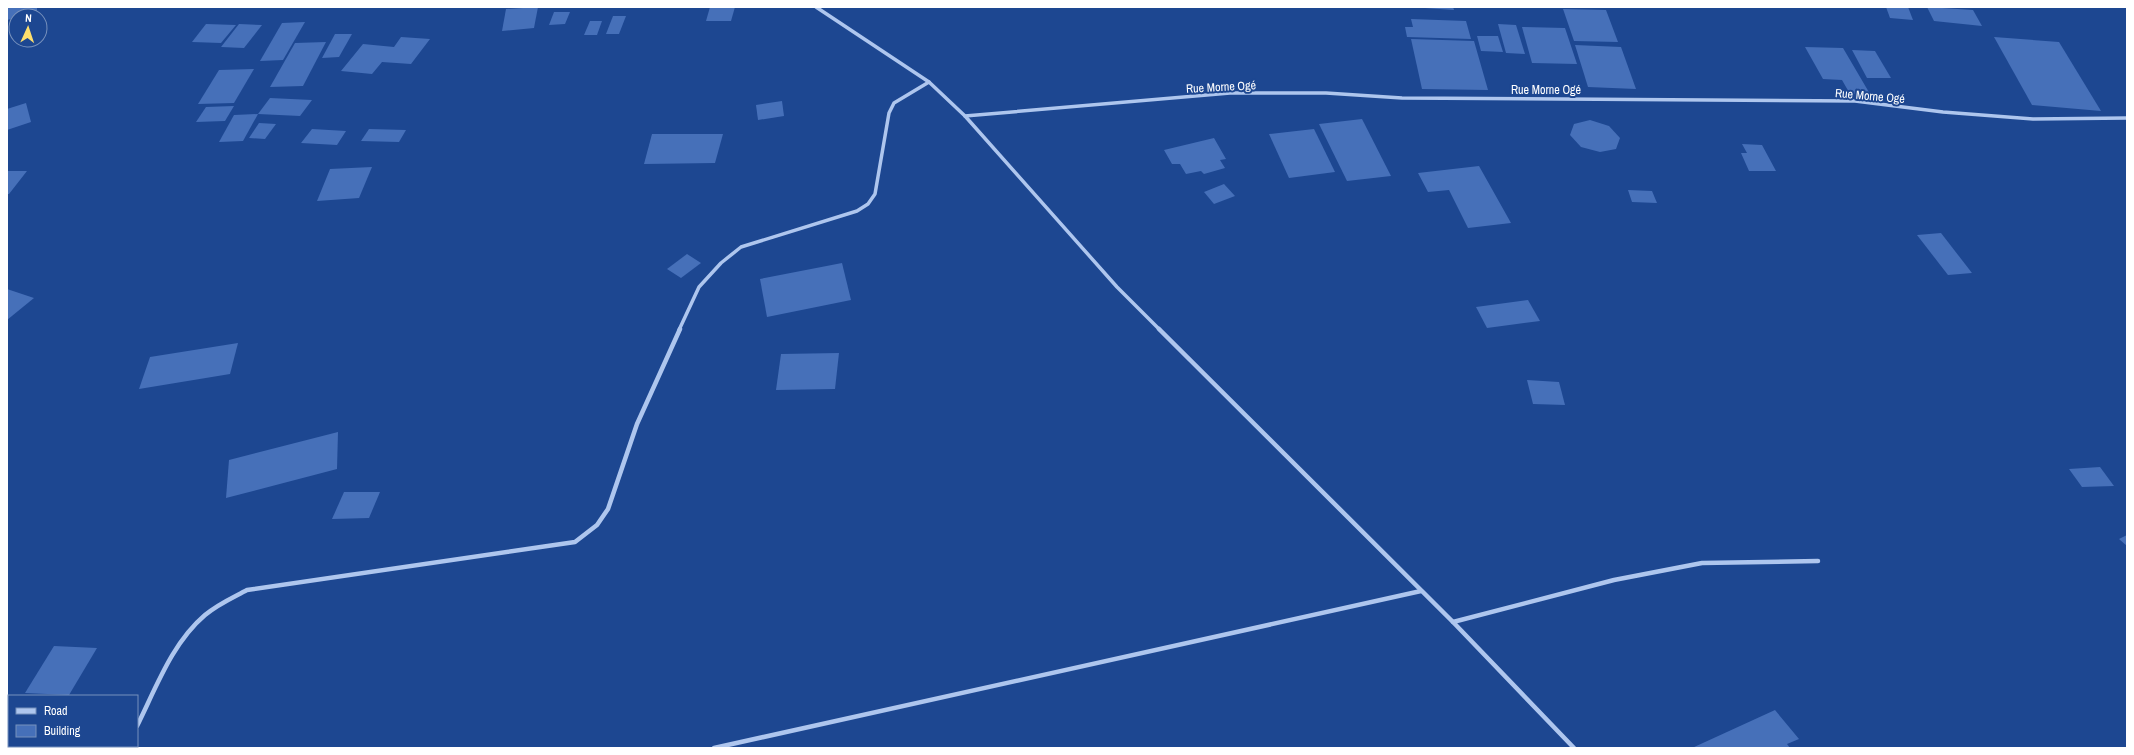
<svg xmlns="http://www.w3.org/2000/svg" width="2134" height="755" viewBox="0 0 2134 755" font-family="'Archivo Narrow',sans-serif">
<rect width="100%" height="100%" fill="#1d4791"/>
<g fill="#4670b9">
<path d="M8 7H37V13L16 16V18L7 20Z"/>
<path d="M538 7 534 28 502 31 506 9Z"/>
<path d="M710 7H735L731 21H706Z"/>
<path d="M1425 7H1453L1454 10 1425 8Z"/>
<path d="M1886 7H1908L1913 20 1890 18Z"/>
<path d="M1927 7 1973 10 1982 26 1934 21Z"/>
<path d="M1563 9 1606 10 1618 42 1574 41Z"/>
<path d="M554 12H570L565 24 549 25Z"/>
<path d="M613 16H626L619 34H606Z"/>
<path d="M1411 19 1466 21 1471 39 1407 37 1405 27H1413Z"/>
<path d="M590 21H602L597 35H584Z"/>
<path d="M305 22 283 60 260 61 282 23Z"/>
<path d="M206 24 236 25 221 43 192 42Z"/>
<path d="M239 24 262 25 244 48 221 47Z"/>
<path d="M1498 24 1516 25 1525 54 1506 53Z"/>
<path d="M1522 27 1565 28 1577 64 1532 63Z"/>
<path d="M335 34H352L339 57 322 58Z"/>
<path d="M1477 36H1498L1503 52 1481 51Z"/>
<path d="M401 37 430 39 411 64 382 62 372 74 341 71 363 44 394 47Z"/>
<path d="M1994 37 2059 42 2101 111 2032 105Z"/>
<path d="M1411 39 1474 41 1488 90 1422 89Z"/>
<path d="M326 42 303 86 270 87 295 43Z"/>
<path d="M1575 45 1621 47 1636 89 1588 87Z"/>
<path d="M1805 47 1843 48 1870 94H1850L1842 80 1823 79Z"/>
<path d="M1852 50 1875 51 1891 78H1867Z"/>
<path d="M254 69 234 103 198 104 219 70Z"/>
<path d="M270 98 312 100 300 116 258 114Z"/>
<path d="M782 101 784 116 758 120 756 105Z"/>
<path d="M26 103 31 122 7 130V109Z"/>
<path d="M234 106 225 121 196 122 206 107Z"/>
<path d="M258 114 243 141 219 142 234 115Z"/>
<path d="M1362 119 1391 176 1347 181 1319 124Z"/>
<path d="M1590 120 1609 126 1620 138 1616 149 1600 152 1581 147 1570 135 1574 124Z"/>
<path d="M259 123 276 124 265 139 249 138Z"/>
<path d="M312 129 346 131 337 145 301 143Z"/>
<path d="M369 129 406 130 399 142 361 141Z"/>
<path d="M1314 129 1335 172 1289 178 1269 134Z"/>
<path d="M652 134H723L715 163 644 164Z"/>
<path d="M1214 138 1226 159 1220 160 1225 168 1204 174 1201 171 1186 174 1180 164H1172L1164 150Z"/>
<path d="M1742 144 1762 145 1776 171H1749L1741 153H1747Z"/>
<path d="M1479 166 1511 223 1468 228 1449 190 1428 192 1418 173Z"/>
<path d="M372 167 359 198 317 201 330 169Z"/>
<path d="M7 171H27L9 194H7Z"/>
<path d="M1224 184 1235 196 1214 204 1204 192Z"/>
<path d="M1628 190 1652 191 1657 203 1632 202Z"/>
<path d="M1941 233 1972 273 1948 275 1917 235Z"/>
<path d="M687 254 701 263 681 278 667 269Z"/>
<path d="M842 263 851 300 767 317 760 279Z"/>
<path d="M7 289 34 298 7 320Z"/>
<path d="M1528 300 1540 321 1487 328 1476 307Z"/>
<path d="M238 343 230 374 139 389 150 357Z"/>
<path d="M839 353 835 389 776 390 781 354Z"/>
<path d="M1527 380 1559 382 1565 405 1533 404Z"/>
<path d="M338 432 337 469 226 498 229 460Z"/>
<path d="M2100 467 2114 486 2082 487 2069 469Z"/>
<path d="M344 492H380L369 518 332 519Z"/>
<path d="M2127 535V546L2119 539Z"/>
<path d="M54 646 97 648 69 695 25 693Z"/>
<path d="M1775 710 1799 739 1787 744 1790 748H1692Z"/>
</g>
<g fill="none" stroke-linecap="round" stroke-linejoin="round">
<g stroke="#aec6ee" stroke-width="3.5">
<path d="M816 7 929 82 965 116 1117 287 1160 330"/>
<path d="M965 116 1230 93H1326L1402 98 1855 101 1943 112 2033 119 2127 118"/>
<path d="M679 330 699 287 721 263 741 247 857 211 868 204 875 194 889 113 894 103 929 82"/>
</g>
<g stroke="#aec6ee" stroke-width="4.5">
<path d="M1159 329 1453 622 1574 748"/>
<path d="M1453 622 1614 580 1702 563 1818 561"/>
<path d="M137 726C156 688 172 643 205 615 218 604 232 598 247 590L575 542 597 525 608 509 637 424 680 329"/>
<path d="M7 731H9"/>
<path d="M80 746 90 748"/>
<path d="M126 748 127 746"/>
<path d="M714 748 1421 591"/>
</g>
</g>
<g text-anchor="middle" dominant-baseline="central" stroke-width="4" stroke-linejoin="round" paint-order="stroke">
<g font-size="12" fill="#fff" stroke="#1d4791">
<text transform="translate(1221 87) rotate(-3)">Rue Morne Ogé</text>
<text x="1546" y="90">Rue Morne Ogé</text>
<text transform="translate(1870 96) rotate(5)">Rue Morne Ogé</text>
</g>
</g>
<rect width="2134" height="755" fill="none" stroke="#ffffff" stroke-width="16"/>
<rect x="8" y="695" width="130" height="52" fill="#1d4791" stroke="#7791bd"/>
<rect x="16" y="708" width="20" height="6" fill="#aec6ee" stroke="#7791bd"/>
<text x="44" y="715" font-size="12" fill="#ffffff">Road</text>
<rect x="16" y="725" width="20" height="12" fill="#4670b9" stroke="#7791bd"/>
<text x="44" y="735" font-size="12" fill="#ffffff">Building</text>
<g transform="translate(28 28) rotate(3)"><circle r="19" fill="#1d4791" stroke="#7791bd"/>
<path d="M0-3L7 15L0 10L-7 15Z" fill="#fddf6d"/>
<text y="-6" font-size="11" font-weight="bold" text-anchor="middle" fill="#ffffff">N</text>
</g>
</svg>
